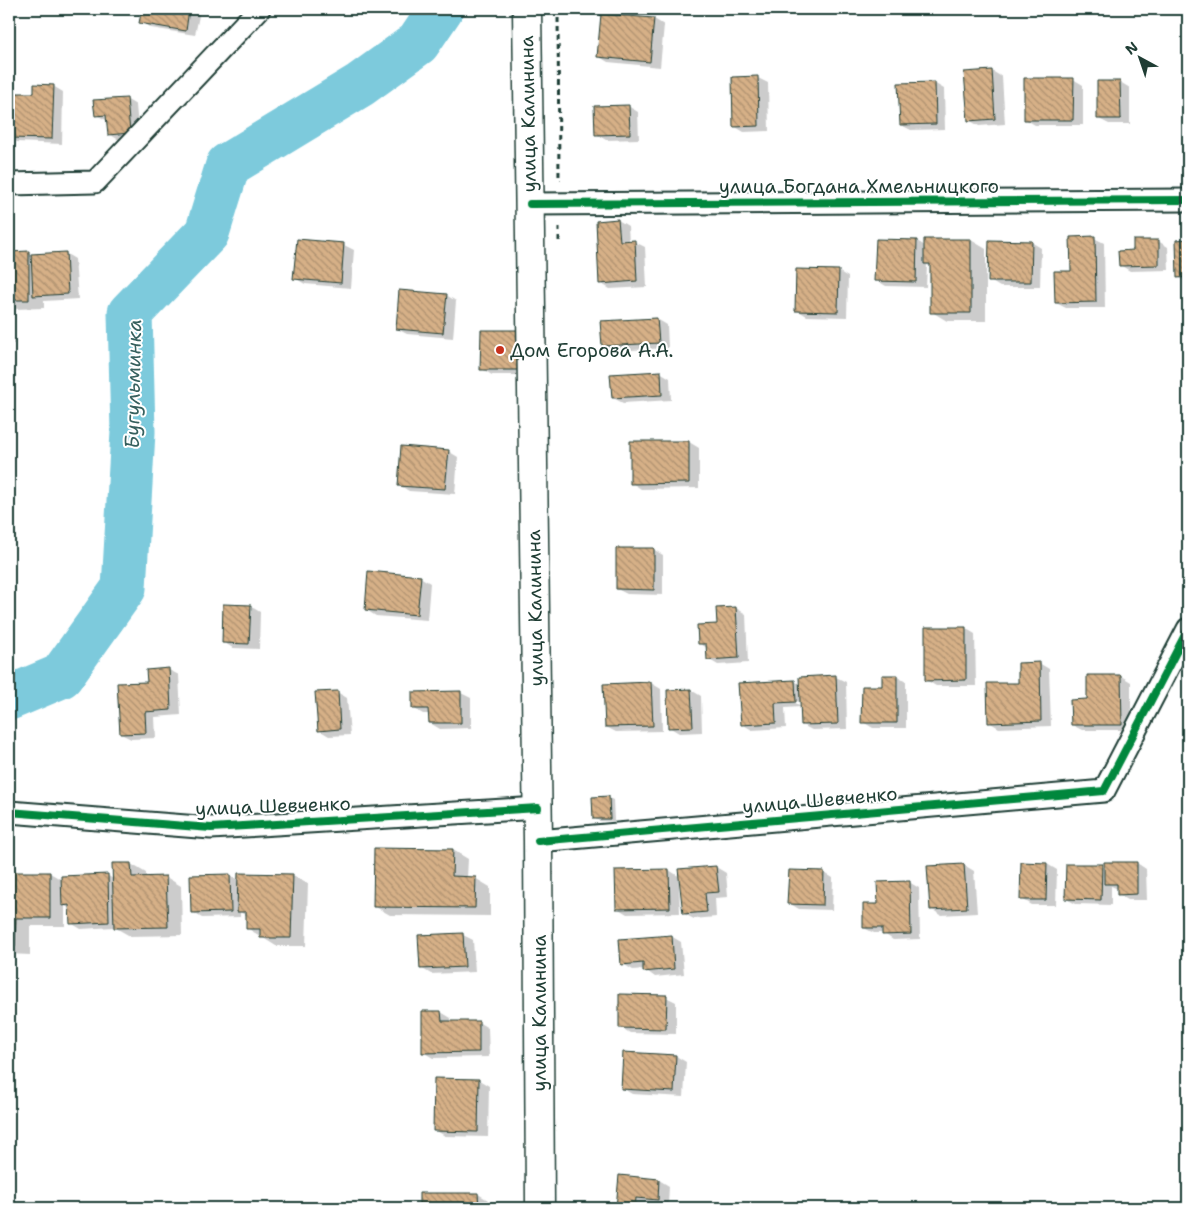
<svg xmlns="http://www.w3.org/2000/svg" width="1197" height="1217" viewBox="0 0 1197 1217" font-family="'Shantell Sans',sans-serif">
<defs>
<pattern id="building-back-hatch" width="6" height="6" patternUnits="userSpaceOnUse" patternTransform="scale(1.25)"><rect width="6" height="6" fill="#d6b087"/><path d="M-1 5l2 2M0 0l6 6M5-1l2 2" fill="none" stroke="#ad906f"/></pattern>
</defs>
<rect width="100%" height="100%" fill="#fff"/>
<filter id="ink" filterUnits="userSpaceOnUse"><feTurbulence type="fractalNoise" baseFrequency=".02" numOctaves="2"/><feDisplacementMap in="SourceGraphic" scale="10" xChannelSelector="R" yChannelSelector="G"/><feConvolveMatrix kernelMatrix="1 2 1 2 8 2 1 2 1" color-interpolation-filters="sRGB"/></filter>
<g filter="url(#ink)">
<g fill="#0003" fill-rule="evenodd">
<path d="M143 9H195L200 11 195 35 151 28 141 22Z"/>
<path d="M602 15 654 19 664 25 660 67 608 62 598 56Z"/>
<path d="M992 71 1002 77 1005 124 979 126 969 120Z"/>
<path d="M758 78 768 83 769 131 744 132 734 126Z"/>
<path d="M1073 79 1083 85V125H1035L1025 119Z"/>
<path d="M1120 82 1130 88V124H1109L1099 119Z"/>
<path d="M934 83 944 89 945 129 911 130 901 125Z"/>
<path d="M53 86 63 92 62 144 17 142 9 138V94L35 95Z"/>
<path d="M126 99 136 105 139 138 119 140 109 134 108 121 96 115Z"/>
<path d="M628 106 638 112 639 139 606 140 596 134Z"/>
<path d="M618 220 628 226 629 242H635L645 247 647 287 610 289 600 283Z"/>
<path d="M1094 238 1104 243 1105 308H1066L1056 303 1072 272Z"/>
<path d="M971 240 986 249V321H947L932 312V267L927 265 926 287 886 286 876 280 877 241H917L925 246Z"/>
<path d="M1188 240V283L1178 277 1177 241Z"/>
<path d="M1158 241 1168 247 1169 270 1130 271 1120 265Z"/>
<path d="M1031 242 1041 248 1040 287H1000L990 281Z"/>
<path d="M344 245 354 250 351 288 305 284 295 278Z"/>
<path d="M9 253H29L33 255 65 253 75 259 78 299 44 301V308L13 309 14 344H9Z"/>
<path d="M838 271 848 277 847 317 807 316 797 310Z"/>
<path d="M446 295 456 301 453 338 407 334 397 329Z"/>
<path d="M657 319 667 325 668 348 613 351 603 346Z"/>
<path d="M482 332 528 375H492L482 369Z"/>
<path d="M660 372 670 378 671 400 623 403 613 398Z"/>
<path d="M689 442 699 448V488L641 489 632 483Z"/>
<path d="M448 451 458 457 455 494 409 491 399 485Z"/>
<path d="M653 549 663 555V595L627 594 617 589Z"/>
<path d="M420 577 430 583 427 620 376 616 366 610Z"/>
<path d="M250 606 260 612 259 649 233 648 223 642Z"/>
<path d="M736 608 746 614 748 663 718 665 708 659V648L700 644Z"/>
<path d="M965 628 975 634 976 686H936L926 680Z"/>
<path d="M1039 663 1049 669 1051 726 999 728 989 722Z"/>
<path d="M169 670 179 675 181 715 155 717 156 738 131 739 121 734 148 683Z"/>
<path d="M896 676 906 682V728H873L863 722Z"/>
<path d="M1121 676 1131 682V730H1082L1072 725 1089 700Z"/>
<path d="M836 677 846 682 847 729 812 730 802 725 801 707 785 708 786 728 752 730 742 724 794 681 800 684ZM791 698 801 703V706L790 700Z"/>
<path d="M651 683 661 689 662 731 616 732 606 727Z"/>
<path d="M691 690 701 696 702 732 679 733 669 727 668 691Z"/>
<path d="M337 692 347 698 350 735 329 736 319 730Z"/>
<path d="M461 693 471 698V728L440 729 430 723V714H423L413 708Z"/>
<path d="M609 798 613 800 614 821H599L594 818Z"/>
<path d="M453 850 468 859 467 878H475L490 887V916L390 915 374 906Z"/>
<path d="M1137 863 1146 869 1147 900H1128L1118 894V889L1111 886V905L1076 904 1066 899 1101 866 1105 868Z"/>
<path d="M113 864H131L146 873V878L166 877 181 886 182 935 130 936 114 927 81 929 71 923V909L65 906V926H30V955L9 954V873H50L62 880 107 875 113 879Z"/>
<path d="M1047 864 1057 870 1056 905H1032L1022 899Z"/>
<path d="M964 865 974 871 977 913 941 915 931 909 928 867Z"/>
<path d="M716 867 726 873 728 897 715 898 716 917 694 919 684 914 681 884H679L680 913 627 914 617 908 669 870 680 877Z"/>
<path d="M823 872 833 878 832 910 799 909 789 903Z"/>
<path d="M239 874 293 876 308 884 306 946H276L247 928V916L240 912V917L202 918 192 912 230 875 239 880Z"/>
<path d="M909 882 919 888 920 939 893 940 883 933H874L864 928 879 905Z"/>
<path d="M463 935 473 940 475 972 431 974 421 968Z"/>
<path d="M671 936 681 942 684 974 655 977 644 969 633 970 623 964Z"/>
<path d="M666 997 676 1002V1034L630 1033 620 1027Z"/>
<path d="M423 1012H441L451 1018V1022H478L488 1028 489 1057 433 1058 423 1052Z"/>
<path d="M624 1053 676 1056 686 1062 684 1097 632 1094 622 1088Z"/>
<path d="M479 1080 489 1086 488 1137 445 1136 435 1130Z"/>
<path d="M620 1177 659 1180 669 1186 668 1205 646 1203 645 1208H617Z"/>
<path d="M420 1194H478L488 1200V1208H420Z"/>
</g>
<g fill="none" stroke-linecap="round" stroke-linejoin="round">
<path stroke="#7dcadc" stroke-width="45" d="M9 698 61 676 124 588 133 432 130 313 207 233 228 165 360 85 418 43 441 9"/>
</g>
<g fill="url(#building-back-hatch)" stroke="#1f3d34">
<path d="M142 9H189L186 31 139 23Z"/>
<path d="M601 14 654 18 650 62 597 57Z"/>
<path d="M992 70 995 119 968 121 964 72Z"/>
<path d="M758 76 759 126 733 127 732 77Z"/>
<path d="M1024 78H1074L1073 120H1024Z"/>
<path d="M1097 81H1120L1121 119H1097Z"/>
<path d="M935 82 936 124 900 125 898 83Z"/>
<path d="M34 84 54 85 52 139 9 138V93H34Z"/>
<path d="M127 98 130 133 108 135 106 115 95 116 93 100Z"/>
<path d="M629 105 630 134 595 135 594 106Z"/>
<path d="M618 219 620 241 635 240 637 281 599 284 596 221Z"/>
<path d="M1095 236 1096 302 1055 303 1054 271H1071L1070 237Z"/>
<path d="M297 239 344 243 341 283 293 279Z"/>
<path d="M876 239 917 240 916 282 874 281Z"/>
<path d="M924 239H971V313H930V264H924Z"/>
<path d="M1188 239V277L1177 278 1176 240Z"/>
<path d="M989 240 1032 241 1031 282H988Z"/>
<path d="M1133 240H1159V265L1119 266 1118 251 1133 250Z"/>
<path d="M29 251V300H9V252Z"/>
<path d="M66 252 68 294 33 296 31 254Z"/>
<path d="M796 269 839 270 838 312 795 311Z"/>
<path d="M399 290 447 294 443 333 396 329Z"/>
<path d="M657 318 659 343 602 346 600 321Z"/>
<path d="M481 330H519V370H480Z"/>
<path d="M661 371 662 395 612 398 610 374Z"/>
<path d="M630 441H689V483L630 484Z"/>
<path d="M401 446 449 450 445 489 398 486Z"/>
<path d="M616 548H654V590L616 589Z"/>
<path d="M368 571 421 576 417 615 365 610Z"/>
<path d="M223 604 251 605 249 644 222 643Z"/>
<path d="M736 607 739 658 707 660 706 644H698L697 625 717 624 716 608Z"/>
<path d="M925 627H966V680L925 681Z"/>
<path d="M1040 662 1041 721 988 723 987 683H1018V663Z"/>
<path d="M169 668 171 710 145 712 146 733 120 734 117 683 147 682 146 670Z"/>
<path d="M836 675 838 724 801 725 799 677Z"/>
<path d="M882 675H897V723H861L862 686H882Z"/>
<path d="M1087 675H1121L1122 725H1071L1070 700 1087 699Z"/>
<path d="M795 680 796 702 775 703 776 723 741 725 738 683Z"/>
<path d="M651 682 653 726 605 727 603 684Z"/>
<path d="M691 689 693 727 668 728 667 690Z"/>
<path d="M338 691 340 729 318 731 315 692Z"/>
<path d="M461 691V723H429L428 709H412V692Z"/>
<path d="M609 796 610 819H593L592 797Z"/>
<path d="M374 848 453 849 452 876 476 877 475 908 373 907Z"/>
<path d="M1021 862 1047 863 1046 900H1020Z"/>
<path d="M1104 862H1137V894L1117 895V884H1104Z"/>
<path d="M112 863H131L132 877 166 876 168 927 114 928Z"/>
<path d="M964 864 967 908 930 910 927 866Z"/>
<path d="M1066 864H1102L1101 900 1065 899Z"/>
<path d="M716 866 719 892 705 893 707 912 683 914 678 869Z"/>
<path d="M669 869 670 908 616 909 615 870Z"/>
<path d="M789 870 824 871 823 905 787 904Z"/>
<path d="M9 872H50V918H16L15 947H9Z"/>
<path d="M238 873 293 874 291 938H260V929H246V912H237Z"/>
<path d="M108 874 109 922 70 924 69 905 62 906 61 876Z"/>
<path d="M230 874 231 912 191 913 190 875Z"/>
<path d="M910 881 911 934 882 935V928H863V904H878L877 882Z"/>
<path d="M463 933 465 967 420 969 418 935Z"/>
<path d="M672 935 674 969 643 972V963L621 965 619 939Z"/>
<path d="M619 994 667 995 666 1029 619 1028Z"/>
<path d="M422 1011H441L442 1021H479V1052L422 1053Z"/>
<path d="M623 1052 676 1055 674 1092 621 1089Z"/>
<path d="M434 1078 479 1079 478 1132 433 1131Z"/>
<path d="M619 1175 659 1179 658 1200 636 1198 635 1208H616Z"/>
<path d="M419 1193H478L479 1208H419Z"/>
</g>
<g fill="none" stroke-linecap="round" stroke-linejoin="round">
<defs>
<g id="street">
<path d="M9 184 95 182 259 9"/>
<path d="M530 204 1188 200"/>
<path d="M9 812 211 828 538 808"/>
<path d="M538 841 1104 791 1188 629"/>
</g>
<path id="secondary" d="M527 9 538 841 540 1208"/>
</defs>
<use href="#street" stroke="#1f3d34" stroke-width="25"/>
<use href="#secondary" stroke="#1f3d34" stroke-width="31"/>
<g stroke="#1f3d34" stroke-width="3" stroke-dasharray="5 4" stroke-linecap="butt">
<path d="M558 9 559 181"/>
<path d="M559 227V243"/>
</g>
<use href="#street" stroke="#fff" stroke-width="21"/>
<use href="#secondary" stroke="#fff" stroke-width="28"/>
<defs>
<g id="cycleway">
<path d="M530 204 1188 200"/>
<path d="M9 812 211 828 538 808"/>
<path d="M538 841 1104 791 1188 629"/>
</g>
</defs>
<use href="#cycleway" stroke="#fff" stroke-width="11"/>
<use href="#cycleway" stroke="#00873e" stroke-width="8"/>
</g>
</g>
<circle fill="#c8321e" stroke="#fff" stroke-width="2" cx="500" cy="350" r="5"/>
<g text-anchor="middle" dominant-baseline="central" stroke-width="4" stroke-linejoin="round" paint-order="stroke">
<g font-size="19" fill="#1f3d34" stroke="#fff">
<text transform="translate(528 114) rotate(-91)">улица Калинина</text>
<text x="859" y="186">улица Богдана Хмельницкого</text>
<text transform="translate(535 608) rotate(-91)">улица Калинина</text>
<text transform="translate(820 800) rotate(-5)">улица Шевченко</text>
<text transform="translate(273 806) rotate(-2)">улица Шевченко</text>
<text transform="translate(539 1013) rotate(-90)">улица Калинина</text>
</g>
<g font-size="19" fill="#1f3d34" stroke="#fff" text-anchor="start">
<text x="510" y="350">Дом Егорова А.А.</text>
</g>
<g font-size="20" font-style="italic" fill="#36605e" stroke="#fff">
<text transform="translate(133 384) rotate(-89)">Бугульминка</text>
</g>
</g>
<rect width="1197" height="1217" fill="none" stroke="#fff" stroke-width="30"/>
<rect x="15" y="15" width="1167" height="1187" fill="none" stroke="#1f3d34" stroke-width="2" filter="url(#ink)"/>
<g transform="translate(1140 58) rotate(320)" stroke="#ffffff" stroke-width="4" paint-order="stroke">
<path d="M0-4L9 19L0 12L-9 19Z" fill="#1f3d34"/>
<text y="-8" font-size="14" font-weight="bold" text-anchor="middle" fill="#1f3d34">N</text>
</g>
</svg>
